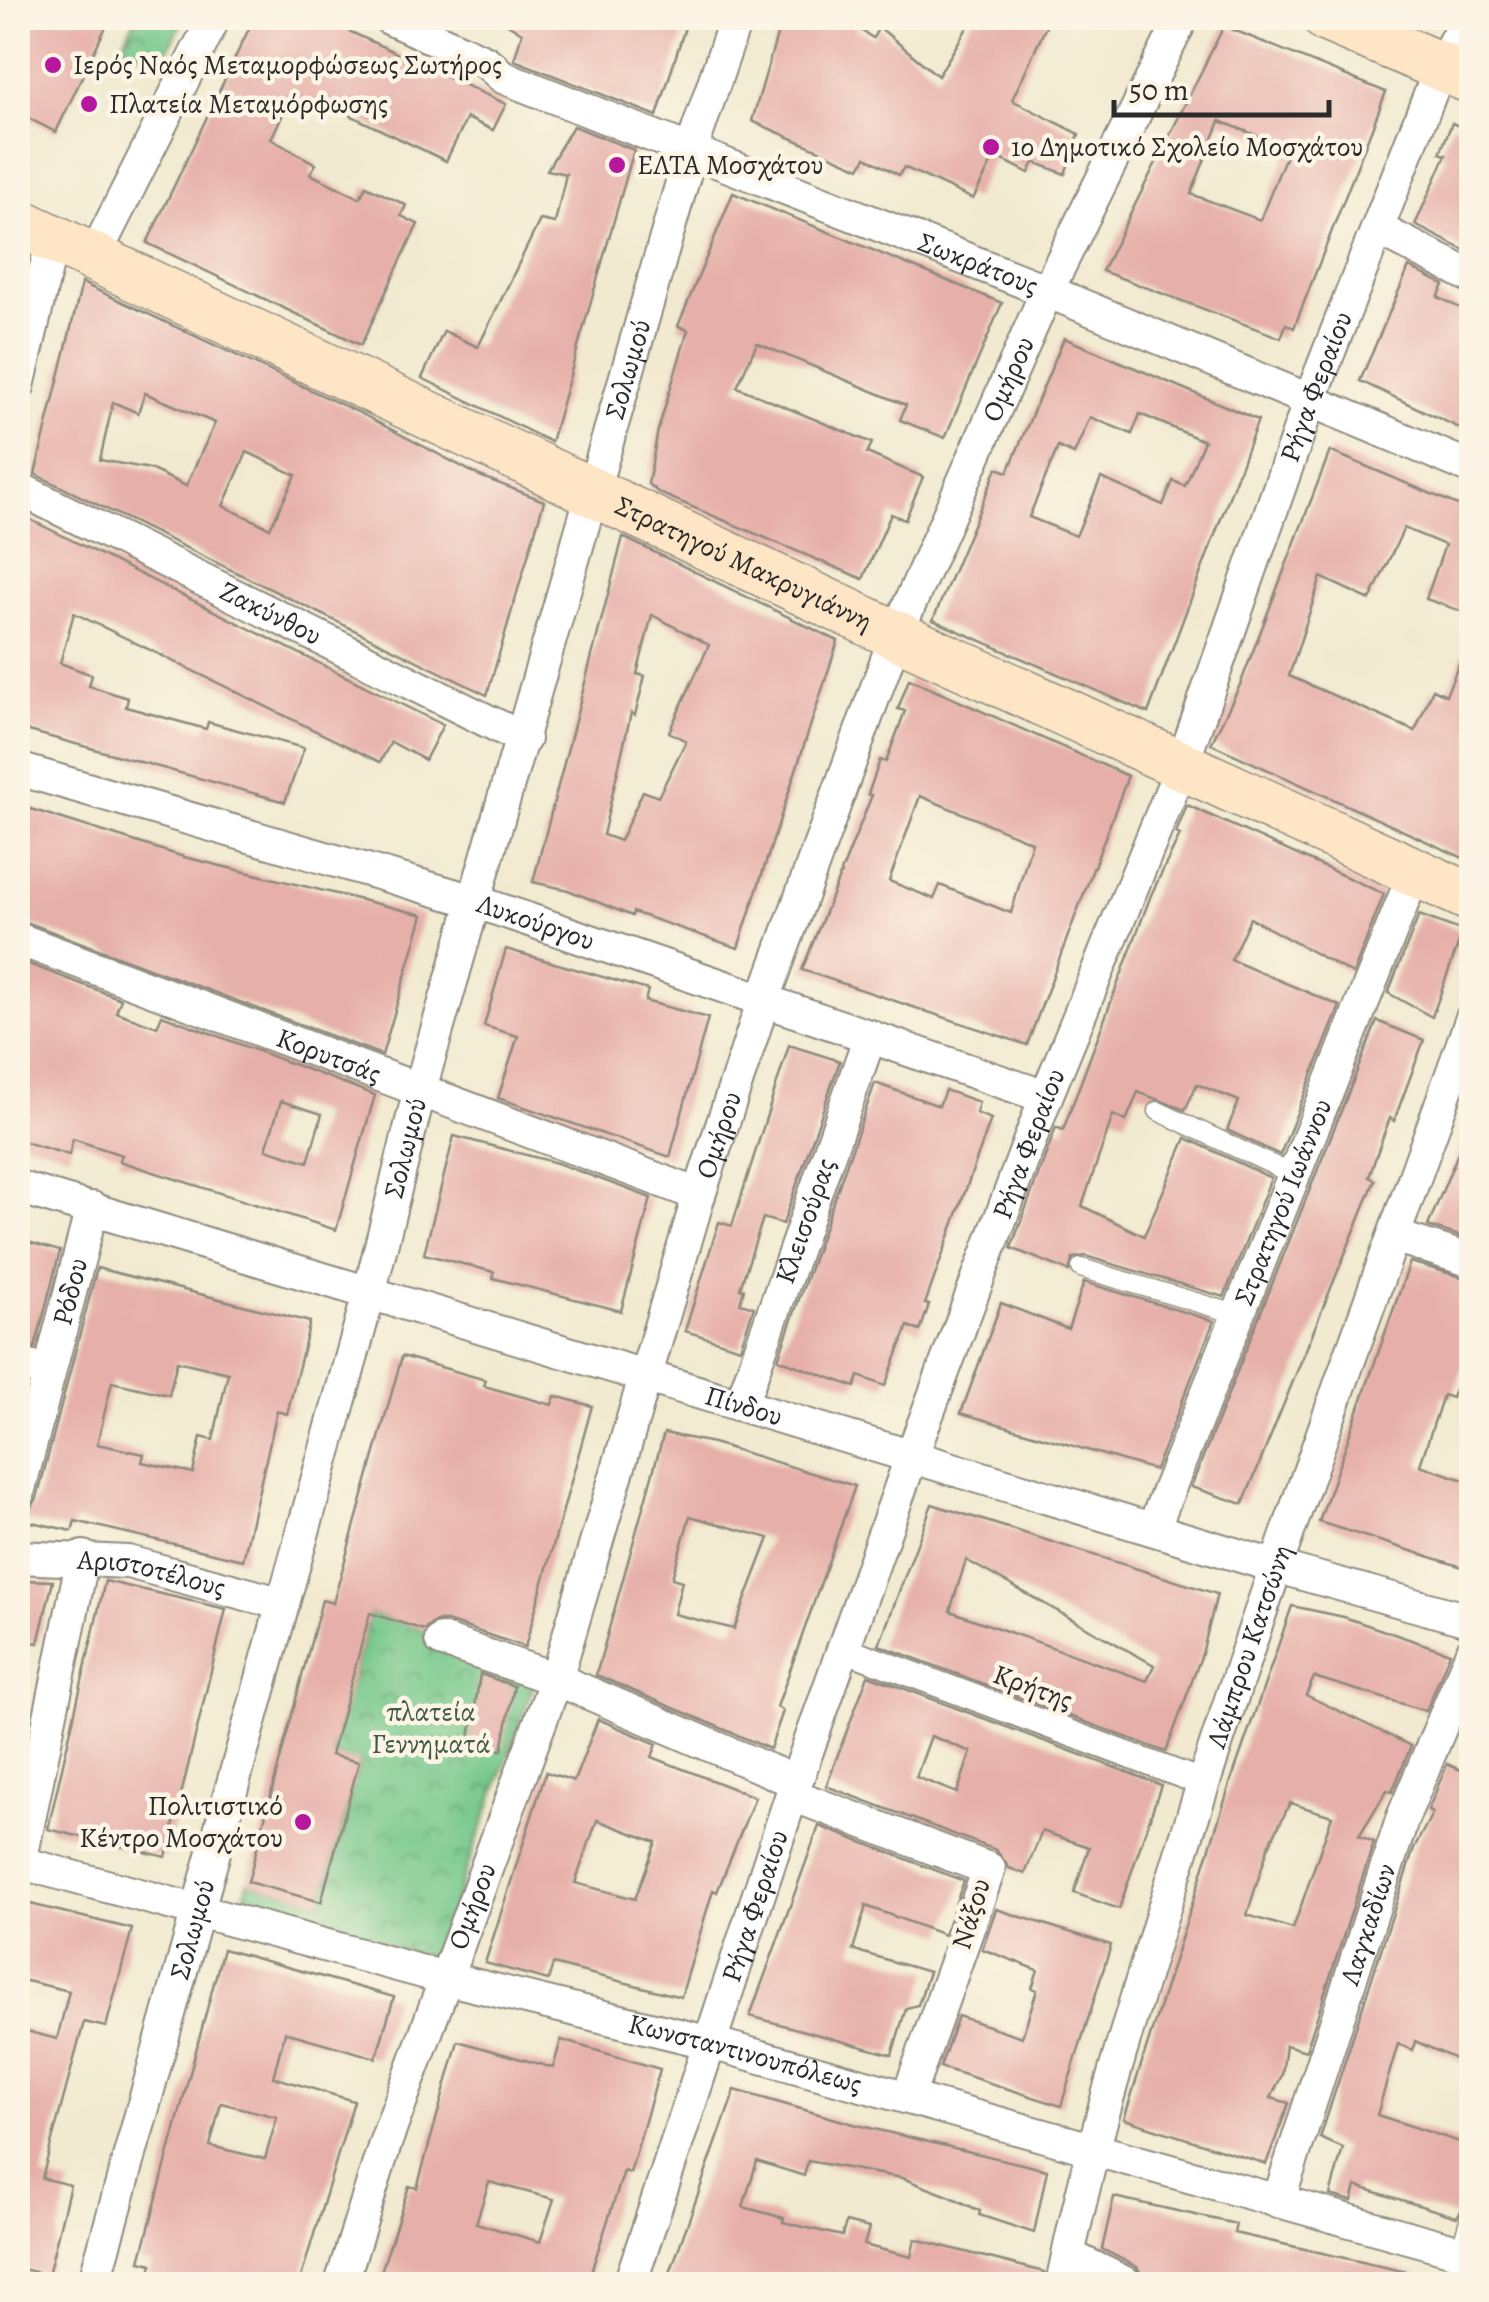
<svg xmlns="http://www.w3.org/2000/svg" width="1489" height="2302" viewBox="0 0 1489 2302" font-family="Alegreya,serif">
<defs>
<pattern id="park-crowns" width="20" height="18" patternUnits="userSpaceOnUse" patternTransform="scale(2.5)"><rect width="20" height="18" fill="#75c78a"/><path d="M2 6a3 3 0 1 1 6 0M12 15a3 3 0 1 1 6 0" fill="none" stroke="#60a271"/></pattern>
</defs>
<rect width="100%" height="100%" fill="#fcf5e5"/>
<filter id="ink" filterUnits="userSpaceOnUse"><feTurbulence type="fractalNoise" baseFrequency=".01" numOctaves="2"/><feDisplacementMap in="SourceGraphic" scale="20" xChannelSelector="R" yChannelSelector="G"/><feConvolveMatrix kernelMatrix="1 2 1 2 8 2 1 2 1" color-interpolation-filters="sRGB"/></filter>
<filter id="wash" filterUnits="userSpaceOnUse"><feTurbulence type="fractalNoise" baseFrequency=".0048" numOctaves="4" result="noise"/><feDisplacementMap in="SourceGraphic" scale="40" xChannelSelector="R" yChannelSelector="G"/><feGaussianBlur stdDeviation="2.25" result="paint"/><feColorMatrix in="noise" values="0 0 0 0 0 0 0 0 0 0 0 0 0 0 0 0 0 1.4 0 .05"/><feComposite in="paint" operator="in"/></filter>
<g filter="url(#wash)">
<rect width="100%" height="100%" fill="#f1ead0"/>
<g fill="url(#park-crowns)" stroke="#50795a" stroke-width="2.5">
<path d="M136 18H184L161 63 122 45Z"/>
<path d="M370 1613 437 1633 537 1677 434 1958 241 1910 248 1882 321 1902 359 1763 331 1755Z"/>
</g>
<g id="blocks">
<g fill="#e6afa9" fill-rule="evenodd">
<path d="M18 18H110L56 132 18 113Z"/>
<path d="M254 18H321L506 104 493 130 467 118 446 161 331 106 326 116 290 99 271 139 316 164 310 174 360 198 366 186 406 205 401 216 418 224 361 345 147 243Z"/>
<path d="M498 18H688L657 116 514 60 522 33Z"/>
<path d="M782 18H841L873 38 879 27 938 76 973 18H1050L1012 100 1079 134 1065 174 1034 162 1029 173 995 156 973 199 904 167 899 175 866 157 860 168 752 121Z"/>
<path d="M1224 26 1386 92 1294 328 1286 324 1281 338 1102 271ZM1220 121 1289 148 1260 220 1191 194Z"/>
<path d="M1467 106 1472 107V254L1415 225 1446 155 1440 153 1452 123 1459 126Z"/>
<path d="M573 126 634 150 551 442 422 378 444 331 478 347 540 220 555 223 566 174 547 170Z"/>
<path d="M733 193 1002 303 945 438 900 420 906 405 757 343 737 387 872 443 867 453 923 477 905 520 891 514 863 579 659 493 648 484 658 430 688 330 678 326Z"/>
<path d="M1409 267 1444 285 1438 297 1472 314V434L1360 381Z"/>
<path d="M82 283 360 413 480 476 544 501 487 695 35 474ZM145 393 215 423 186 486 150 469 100 460 113 402 138 413ZM247 452 296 475 270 528 223 506Z"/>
<path d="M1064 338 1258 420 1148 713 933 620 997 468 1008 472ZM1140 414 1204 441 1185 486 1173 481 1163 505 1101 478 1076 536 1029 517 1058 447 1074 454 1090 417 1132 434Z"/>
<path d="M1330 451 1472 511V615L1426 599 1445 545 1404 528 1370 600 1321 577 1289 676 1415 731 1433 689 1446 695 1472 633V862L1211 744 1240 685Z"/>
<path d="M25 517 443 725 425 760 391 742 380 762 74 613 60 663 92 675 89 686 128 698 126 707 206 729 208 722 304 748 285 802 18 728V545Z"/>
<path d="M623 537 838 641 738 948 633 912 632 916 568 890 533 882ZM652 615 709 645 669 732 686 741 658 797 643 791 620 841 603 835 631 713 635 715 645 676 637 674Z"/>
<path d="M909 679 1128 776 1027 1045 802 970 872 795 868 794 880 760 886 762 905 711 898 709ZM920 796 1032 842 1011 913 940 885 934 899 889 881Z"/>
<path d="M18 805 184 857 423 915 382 1055 18 919Z"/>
<path d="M1187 805 1384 894 1353 974 1250 918 1231 960 1340 1006 1280 1155 1227 1130 1239 1101 1197 1084 1185 1110 1138 1092 1126 1121 1113 1115 1082 1206 1144 1236 1186 1138 1271 1178 1224 1297 1085 1256 1073 1258 1069 1271 1011 1248 1056 1127 1063 1130 1151 895 1180 835 1176 833Z"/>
<path d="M1419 915 1463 931 1432 1017 1388 993Z"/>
<path d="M506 949 648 990 645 1001 708 1018 670 1157 498 1098 518 1036 484 1026Z"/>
<path d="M18 960 121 999 116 1012 157 1027 162 1015 375 1095 336 1230 119 1161 122 1155 73 1139 69 1155 18 1140ZM281 1101 322 1114 308 1162 266 1149Z"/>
<path d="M1377 1021 1424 1040 1394 1121 1390 1118 1382 1139 1369 1177 1375 1180 1243 1504 1191 1487Z"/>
<path d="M789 1045 840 1061 783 1224 763 1218 740 1288 744 1289 740 1303 754 1307 740 1348 685 1331 719 1222 732 1226Z"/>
<path d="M875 1083 939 1106 945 1090 979 1102 976 1113 991 1119 925 1304 929 1305 920 1331 908 1326 885 1386 859 1376 855 1387 778 1359Z"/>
<path d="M1472 1119V1240L1428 1226Z"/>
<path d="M454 1136 557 1163 651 1198 621 1311 493 1278 494 1272 424 1254Z"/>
<path d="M18 1239 60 1251 35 1348 18 1345Z"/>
<path d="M1410 1262 1472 1280V1344L1452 1398 1443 1395 1420 1465 1472 1483V1570L1319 1522Z"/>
<path d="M97 1268 310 1322 287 1414 277 1411 243 1560 75 1521 72 1531 18 1519V1512L31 1508 37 1498ZM177 1361 228 1373 213 1440 201 1437 193 1473 142 1462 144 1454 97 1444 112 1382 169 1395Z"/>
<path d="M1084 1282 1214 1321 1155 1470 961 1413 1001 1303 1068 1329Z"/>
<path d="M402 1356 486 1380 484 1386 552 1405 555 1396 592 1406 525 1647 447 1621H436L424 1630 370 1613 331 1755 359 1762 321 1902 248 1882 322 1600 333 1603Z"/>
<path d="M664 1433 713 1443 855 1486 777 1707 783 1711 770 1749 596 1675ZM690 1516 769 1538 734 1629 674 1614 682 1581 672 1578Z"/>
<path d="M932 1504 1217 1594 1202 1654 1166 1752 879 1645ZM966 1560 1154 1665 1147 1681 950 1611Z"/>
<path d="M18 1580 53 1581 38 1643 18 1640Z"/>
<path d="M105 1581 226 1609 166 1857 48 1829Z"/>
<path d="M1292 1606 1344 1617 1450 1653 1426 1711 1314 1677 1306 1695 1411 1746 1392 1792 1387 1790 1359 1836 1374 1842 1306 2051 1286 2045 1282 2075 1271 2098 1289 2103 1266 2164 1124 2119 1231 1781ZM1290 1803 1332 1816 1293 1929 1247 1915 1268 1848Z"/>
<path d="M480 1674 514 1686 502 1750 469 1744Z"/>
<path d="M868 1675 1161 1785 1119 1909 1074 1893 1089 1847 1042 1831 1025 1874 1009 1868 996 1850 826 1786ZM931 1736 971 1752 957 1793 916 1777Z"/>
<path d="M598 1719 657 1744 652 1757 755 1797 717 1892 713 1890 681 1997 553 1964 548 1980 485 1963 546 1772 574 1781ZM597 1820 656 1842 635 1899 575 1883Z"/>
<path d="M1447 1764 1472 1775V1808L1463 1824 1472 1829V2049L1464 2063 1415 2041 1413 2050 1398 2044 1377 2115 1472 2146V2193L1457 2217 1356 2186 1352 2201 1330 2195 1343 2148 1320 2138 1414 1848 1433 1812 1428 1810Z"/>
<path d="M819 1826 964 1881 944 1935 866 1906 853 1950 929 1972 918 2005 906 2008 892 2055 750 2016Z"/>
<path d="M18 1901 132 1929 106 2027 84 2022 42 2178 70 2185 48 2275 18 2268V2029L57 2039 69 1991 18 1979Z"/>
<path d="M996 1909 1111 1945 1061 2106 940 2067 958 2016 1022 2037 1037 1990 1032 1988 1038 1970 982 1949Z"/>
<path d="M223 1949 394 1997 376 2058 285 2032 273 2077 354 2101 299 2284H147L152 2264 140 2261ZM221 2103 277 2117 265 2159 210 2146Z"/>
<path d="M561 2040 660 2069 630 2173 624 2171 587 2284H377L409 2186 417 2188 458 2041 553 2068ZM489 2182 554 2199 540 2242 476 2223Z"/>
<path d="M735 2090 857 2125 1047 2170 1034 2233 979 2215 980 2211 951 2197 902 2178 808 2161 804 2176 757 2161 743 2207 784 2218 783 2222 842 2236 846 2222 869 2228 864 2245 911 2257 915 2239 1044 2272 1043 2284H666Z"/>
<path d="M1114 2197 1236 2224 1234 2233 1420 2275 1419 2284H1147L1137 2267 1102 2249Z"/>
</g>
</g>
</g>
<g filter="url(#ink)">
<use href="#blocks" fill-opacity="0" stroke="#8e8a7e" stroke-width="2.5"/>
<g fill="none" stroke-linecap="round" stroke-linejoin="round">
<defs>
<g id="service">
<path d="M1158 1111 1294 1175"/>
<path d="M1081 1268 1239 1315"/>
<path d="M1460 2252 1472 2210"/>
</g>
<path id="pedestrian" d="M842 1648 1203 1783"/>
<g id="minor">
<path id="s1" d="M389 18 486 62 503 77 1047 291 1472 468"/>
<path d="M1378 229 1472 277"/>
<path d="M94 257 214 18"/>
<path d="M18 386 53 238"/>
<path id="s2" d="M18 488 524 739"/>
<path id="s3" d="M18 769 474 901 1046 1097"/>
<path id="s4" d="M18 939 699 1195"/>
<path id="s5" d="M18 1187 1274 1566 1472 1621"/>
<path d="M1394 1236 1472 1261"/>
<path d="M18 1364 49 1372"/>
<path id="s6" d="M741 1405 870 1036"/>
<path id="s7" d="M18 1493 92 1208"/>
<path id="s8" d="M1153 1529 1415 871"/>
<path id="s9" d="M18 1557 128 1562 283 1604"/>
<path d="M441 1640 556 1679 796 1782"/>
<path d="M792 1795 989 1869 908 2097"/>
<path id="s10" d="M18 1862 445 1978 711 2043 1472 2255"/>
<path d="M20 1863 83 1557"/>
<path id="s11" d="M1278 2202 1403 1817 1472 1652"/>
<path d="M1068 2255 1127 2284"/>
<path id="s12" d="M94 2284 369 1294 420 1089 692 148 736 18"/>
<path id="s13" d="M341 2284 386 2141 556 1679 699 1195 764 999 896 635 1047 291 1182 18"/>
<path id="s14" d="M630 2284 796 1782 912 1455 1046 1097 1182 765 1310 400 1441 66 1467 18"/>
<path id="s15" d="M1062 2284C1090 2145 1132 2012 1174 1876 1264 1587 1370 1303 1472 1018"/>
</g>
<g id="secondary">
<path d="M1327 18 1472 80"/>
<path id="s16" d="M18 222 896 635 1472 898"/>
</g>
</defs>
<use href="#service" stroke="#8e8a7e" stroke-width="21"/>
<use href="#pedestrian" stroke="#8e8a7e" stroke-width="29"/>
<use href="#minor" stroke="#8e8a7e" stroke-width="36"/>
<use href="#secondary" stroke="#8e8a7e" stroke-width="51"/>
<use href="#service" stroke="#fff" stroke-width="18"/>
<use href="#pedestrian" stroke="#fff" stroke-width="25"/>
<use href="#minor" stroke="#fff" stroke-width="32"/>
<use href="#secondary" stroke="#fde5c5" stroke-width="48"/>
</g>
</g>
<g fill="#b5179e" stroke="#fcf5e5" stroke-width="4">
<circle cx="53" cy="65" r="10"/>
<circle cx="89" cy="104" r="10"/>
<circle cx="991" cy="147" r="10"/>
<circle cx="617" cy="165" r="10"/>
<circle cx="303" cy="1822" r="10"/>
</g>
<g text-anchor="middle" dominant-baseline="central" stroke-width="9" stroke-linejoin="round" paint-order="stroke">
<g font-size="28" fill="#2b2b2b" stroke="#fcf5e5" text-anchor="start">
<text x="73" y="65">Ιερός Ναός Μεταμορφώσεως Σωτήρος</text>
<text x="109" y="104">Πλατεία Μεταμόρφωσης</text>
<text x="1011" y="147">1ο Δημοτικό Σχολείο Μοσχάτου</text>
<text x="637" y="165">ΕΛΤΑ Μοσχάτου</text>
<text x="283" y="1806" text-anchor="end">Πολιτιστικό<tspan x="283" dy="32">Κέντρο Μοσχάτου</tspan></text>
</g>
<g font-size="28" fill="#2b2b2b" stroke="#fcf5e5">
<text stroke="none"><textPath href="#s1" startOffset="640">Σωκράτους</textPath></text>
<text stroke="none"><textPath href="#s12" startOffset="1988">Σολωμού</textPath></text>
<text stroke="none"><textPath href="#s13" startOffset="2020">Ομήρου</textPath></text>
<text stroke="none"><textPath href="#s14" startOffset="2018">Ρήγα Φεραίου</textPath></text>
<text stroke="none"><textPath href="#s16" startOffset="802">Στρατηγού Μακρυγιάννη</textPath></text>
<text stroke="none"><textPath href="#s2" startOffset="282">Ζακύνθου</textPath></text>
<text stroke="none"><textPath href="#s3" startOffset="540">Λυκούργου</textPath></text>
<text stroke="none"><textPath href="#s4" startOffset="332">Κορυτσάς</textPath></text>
<text stroke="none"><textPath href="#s13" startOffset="1210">Ομήρου</textPath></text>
<text stroke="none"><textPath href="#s14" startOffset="1208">Ρήγα Φεραίου</textPath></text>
<text stroke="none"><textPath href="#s12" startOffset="1178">Σολωμού</textPath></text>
<text stroke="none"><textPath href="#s8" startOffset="352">Στρατηγού Ιωάννου</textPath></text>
<text stroke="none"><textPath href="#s6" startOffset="195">Κλεισούρας</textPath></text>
<text stroke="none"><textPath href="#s7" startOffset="208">Ρόδου</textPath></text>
<text stroke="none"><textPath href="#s5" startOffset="758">Πίνδου</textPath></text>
<text stroke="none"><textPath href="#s9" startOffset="135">Αριστοτέλους</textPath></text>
<text stroke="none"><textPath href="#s15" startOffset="665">Λάμπρου Κατσώνη</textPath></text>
<text transform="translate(1033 1687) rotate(20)">Κρήτης</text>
<text stroke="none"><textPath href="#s13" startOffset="400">Ομήρου</textPath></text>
<text stroke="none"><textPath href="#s14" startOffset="398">Ρήγα Φεραίου</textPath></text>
<text transform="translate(971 1914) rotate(-73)">Νάξου</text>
<text stroke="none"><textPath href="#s11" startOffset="292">Λαγκαδίων</textPath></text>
<text stroke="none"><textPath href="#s12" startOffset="368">Σολωμού</textPath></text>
<text stroke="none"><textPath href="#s10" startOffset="752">Κωνσταντινουπόλεως</textPath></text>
</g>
<g font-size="28" fill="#415a48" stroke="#fcf5e5">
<text x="431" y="1712">πλατεία<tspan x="431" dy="32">Γεννηματά</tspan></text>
</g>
</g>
<rect width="1489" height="2302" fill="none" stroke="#fcf5e5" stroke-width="60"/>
<path d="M1114 100v15h215v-15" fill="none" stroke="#2b2b2b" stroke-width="5"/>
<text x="1129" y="100" font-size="30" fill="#2b2b2b" stroke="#fcf5e5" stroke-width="8" paint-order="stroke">50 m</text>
</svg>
